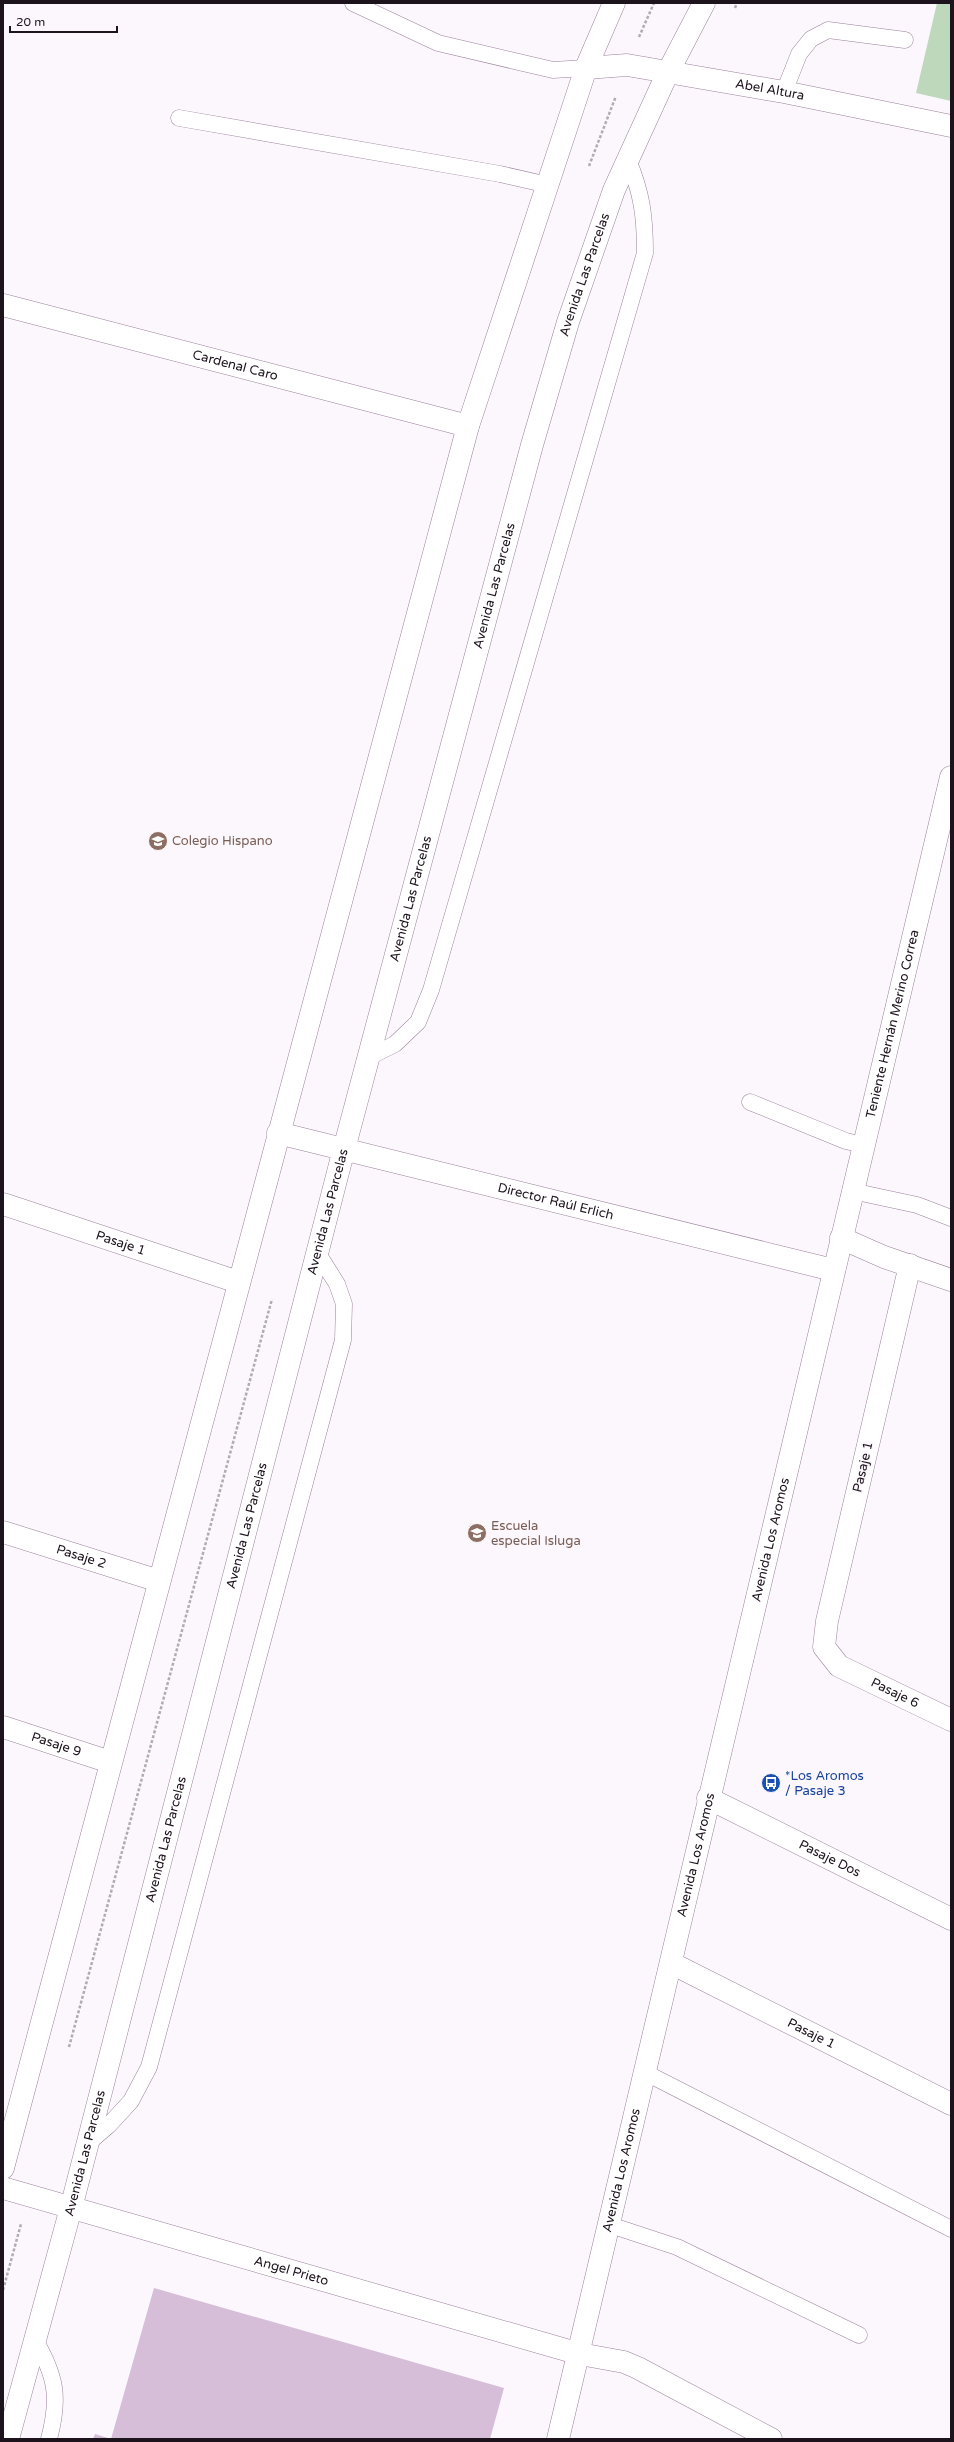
<svg xmlns="http://www.w3.org/2000/svg" width="954" height="2442" viewBox="0 0 954 2442" font-family="'Varela Round',sans-serif">
<rect width="100%" height="100%" fill="#fcf7fd"/>
<path fill="#bed8bc" d="M937 3H951V101L916 93Z"/>
<g fill="#d6bdd8">
<path d="M154 2288 504 2388 490 2439H111Z"/>
<path d="M95 2434 111 2439H93Z"/>
</g>
<g fill="none" stroke-linecap="round" stroke-linejoin="round">
<defs>
<g id="service">
<path d="M353 3 438 43 553 70 586 68"/>
<path d="M784 92 799 54 811 39 828 30 905 40"/>
<path d="M179 118 500 174 548 185"/>
<path d="M369 1057 395 1044 418 1022 431 990 645 253C645 217 642 193 628 160"/>
<path d="M750 1102 846 1141 863 1145"/>
<path d="M852 1191 917 1205 951 1218"/>
<path d="M646 2073 951 2229"/>
<path d="M87 2144 109 2125 131 2101 149 2067 343 1340 344 1304 337 1284 317 1252"/>
<path d="M610 2225 677 2247 859 2335"/>
<path d="M35 2340C56 2376 60 2398 49 2439"/>
</g>
<g id="minor">
<path id="s1" d="M586 68 627 65 784 92 951 126"/>
<path id="s2" d="M3 305 468 426"/>
<path id="s3" d="M278 1133 833 1270"/>
<path id="s4" d="M3 1204 238 1282"/>
<path d="M841 1238 884 1257 951 1280"/>
<path id="s5" d="M910 1265 827 1621 824 1647 839 1666 951 1720"/>
<path id="s6" d="M3 1532 159 1581"/>
<path id="s7" d="M3 1727 110 1762"/>
<path id="s8" d="M708 1798 951 1919"/>
<path id="s9" d="M671 1963 951 2104"/>
<path id="s10" d="M3 2188 580 2354 624 2362 638 2368 771 2439"/>
<path id="s11" d="M558 2439 951 777"/>
</g>
<g id="tertiary">
<path d="M3 2168 468 426 586 68 614 3"/>
<path id="s12" d="M8 2439 71 2208 344 1149 532 445 568 322 614 190 668 72 704 3"/>
</g>
</defs>
<use href="#service" stroke="#9a829b" stroke-width="17"/>
<use href="#minor" stroke="#9a829b" stroke-width="23"/>
<use href="#tertiary" stroke="#9a829b" stroke-width="23"/>
<g stroke="#b1abb2" stroke-width="2.5" stroke-dasharray="3 2" stroke-linecap="butt">
<path d="M735 8 737 3"/>
<path d="M639 37 654 3"/>
<path d="M589 166 616 96"/>
<path d="M69 2047 272 1299"/>
<path d="M3 2290 21 2224"/>
</g>
<use href="#service" stroke="#fff" stroke-width="16"/>
<use href="#minor" stroke="#fff" stroke-width="22"/>
<use href="#tertiary" stroke="#fff" stroke-width="22"/>
</g>
<defs>
<symbol id="school-disc" viewBox="-11 -11 22 22"><circle r="9.5" fill="#8d6e63" stroke="#fcf7fd"/><path d="M0-5L7-2L0 1L-7-2ZM-4 1L0 2.5L4 1V4Q0 6-4 4Z" fill="#fff"/></symbol>
<symbol id="bus-disc" viewBox="-11 -11 22 22"><circle r="9.5" fill="#1a4fb4" stroke="#fcf7fd"/><path d="M-5-6H5V4H4V6H2V4H-2V6H-4V4H-5ZM-3.5-4V0h7V-4ZM-3.5 1.2v1.5H-2V1.2ZM2 1.2v1.5H3.5V1.2Z" fill="#fff"/></symbol>
</defs>
<g fill-rule="evenodd">
<use href="#school-disc" x="147" y="830" width="22" height="22"/>
<use href="#school-disc" x="466" y="1522" width="22" height="22"/>
<use href="#bus-disc" x="760" y="1772" width="22" height="22"/>
</g>
<g text-anchor="middle" dominant-baseline="central" stroke-width="3" stroke-linejoin="round" paint-order="stroke">
<g font-size="13" fill="#1c131c" stroke="#fcf7fd">
<text stroke="none"><textPath href="#s1" startOffset="186">Abel Altura</textPath></text>
<text stroke="none"><textPath href="#s12" startOffset="2240">Avenida Las Parcelas</textPath></text>
<text stroke="none"><textPath href="#s2" startOffset="240">Cardenal Caro</textPath></text>
<text stroke="none"><textPath href="#s12" startOffset="1916">Avenida Las Parcelas</textPath></text>
<text stroke="none"><textPath href="#s12" startOffset="1592">Avenida Las Parcelas</textPath></text>
<text stroke="none"><textPath href="#s11" startOffset="1454">Teniente Hernán Merino Correa</textPath></text>
<text stroke="none"><textPath href="#s3" startOffset="286">Director Raúl Erlich</textPath></text>
<text stroke="none"><textPath href="#s12" startOffset="1268">Avenida Las Parcelas</textPath></text>
<text stroke="none"><textPath href="#s4" startOffset="124">Pasaje 1</textPath></text>
<text transform="translate(863 1467) rotate(-77)">Pasaje 1</text>
<text stroke="none"><textPath href="#s12" startOffset="944">Avenida Las Parcelas</textPath></text>
<text stroke="none"><textPath href="#s11" startOffset="924">Avenida Los Aromos</textPath></text>
<text stroke="none"><textPath href="#s6" startOffset="82">Pasaje 2</textPath></text>
<text stroke="none"><textPath href="#s5" startOffset="478">Pasaje 6</textPath></text>
<text stroke="none"><textPath href="#s7" startOffset="56">Pasaje 9</textPath></text>
<text stroke="none"><textPath href="#s12" startOffset="620">Avenida Las Parcelas</textPath></text>
<text stroke="none"><textPath href="#s11" startOffset="600">Avenida Los Aromos</textPath></text>
<text stroke="none"><textPath href="#s8" startOffset="136">Pasaje Dos</textPath></text>
<text stroke="none"><textPath href="#s9" startOffset="157">Pasaje 1</textPath></text>
<text stroke="none"><textPath href="#s12" startOffset="296">Avenida Las Parcelas</textPath></text>
<text stroke="none"><textPath href="#s11" startOffset="276">Avenida Los Aromos</textPath></text>
<text stroke="none"><textPath href="#s10" startOffset="300">Angel Prieto</textPath></text>
</g>
<g font-size="13" fill="#785e54" stroke="#fcf7fd" text-anchor="start">
<text x="172" y="841">Colegio Hispano</text>
<text x="491" y="1526">Escuela<tspan x="491" dy="15">especial Isluga</tspan></text>
</g>
<g font-size="13" fill="#164399" stroke="#fcf7fd" text-anchor="start">
<text x="785" y="1776">*Los Aromos<tspan x="785" dy="15">/ Pasaje 3</tspan></text>
</g>
</g>
<rect width="954" height="2442" fill="none" stroke="#1c131c" stroke-width="8"/>
<path d="M10 26v6h107v-6" fill="none" stroke="#1c131c" stroke-width="2"/>
<text x="16" y="26" font-size="12" fill="#1c131c" stroke="#fcf7fd" stroke-width="3" paint-order="stroke">20 m</text>
</svg>
